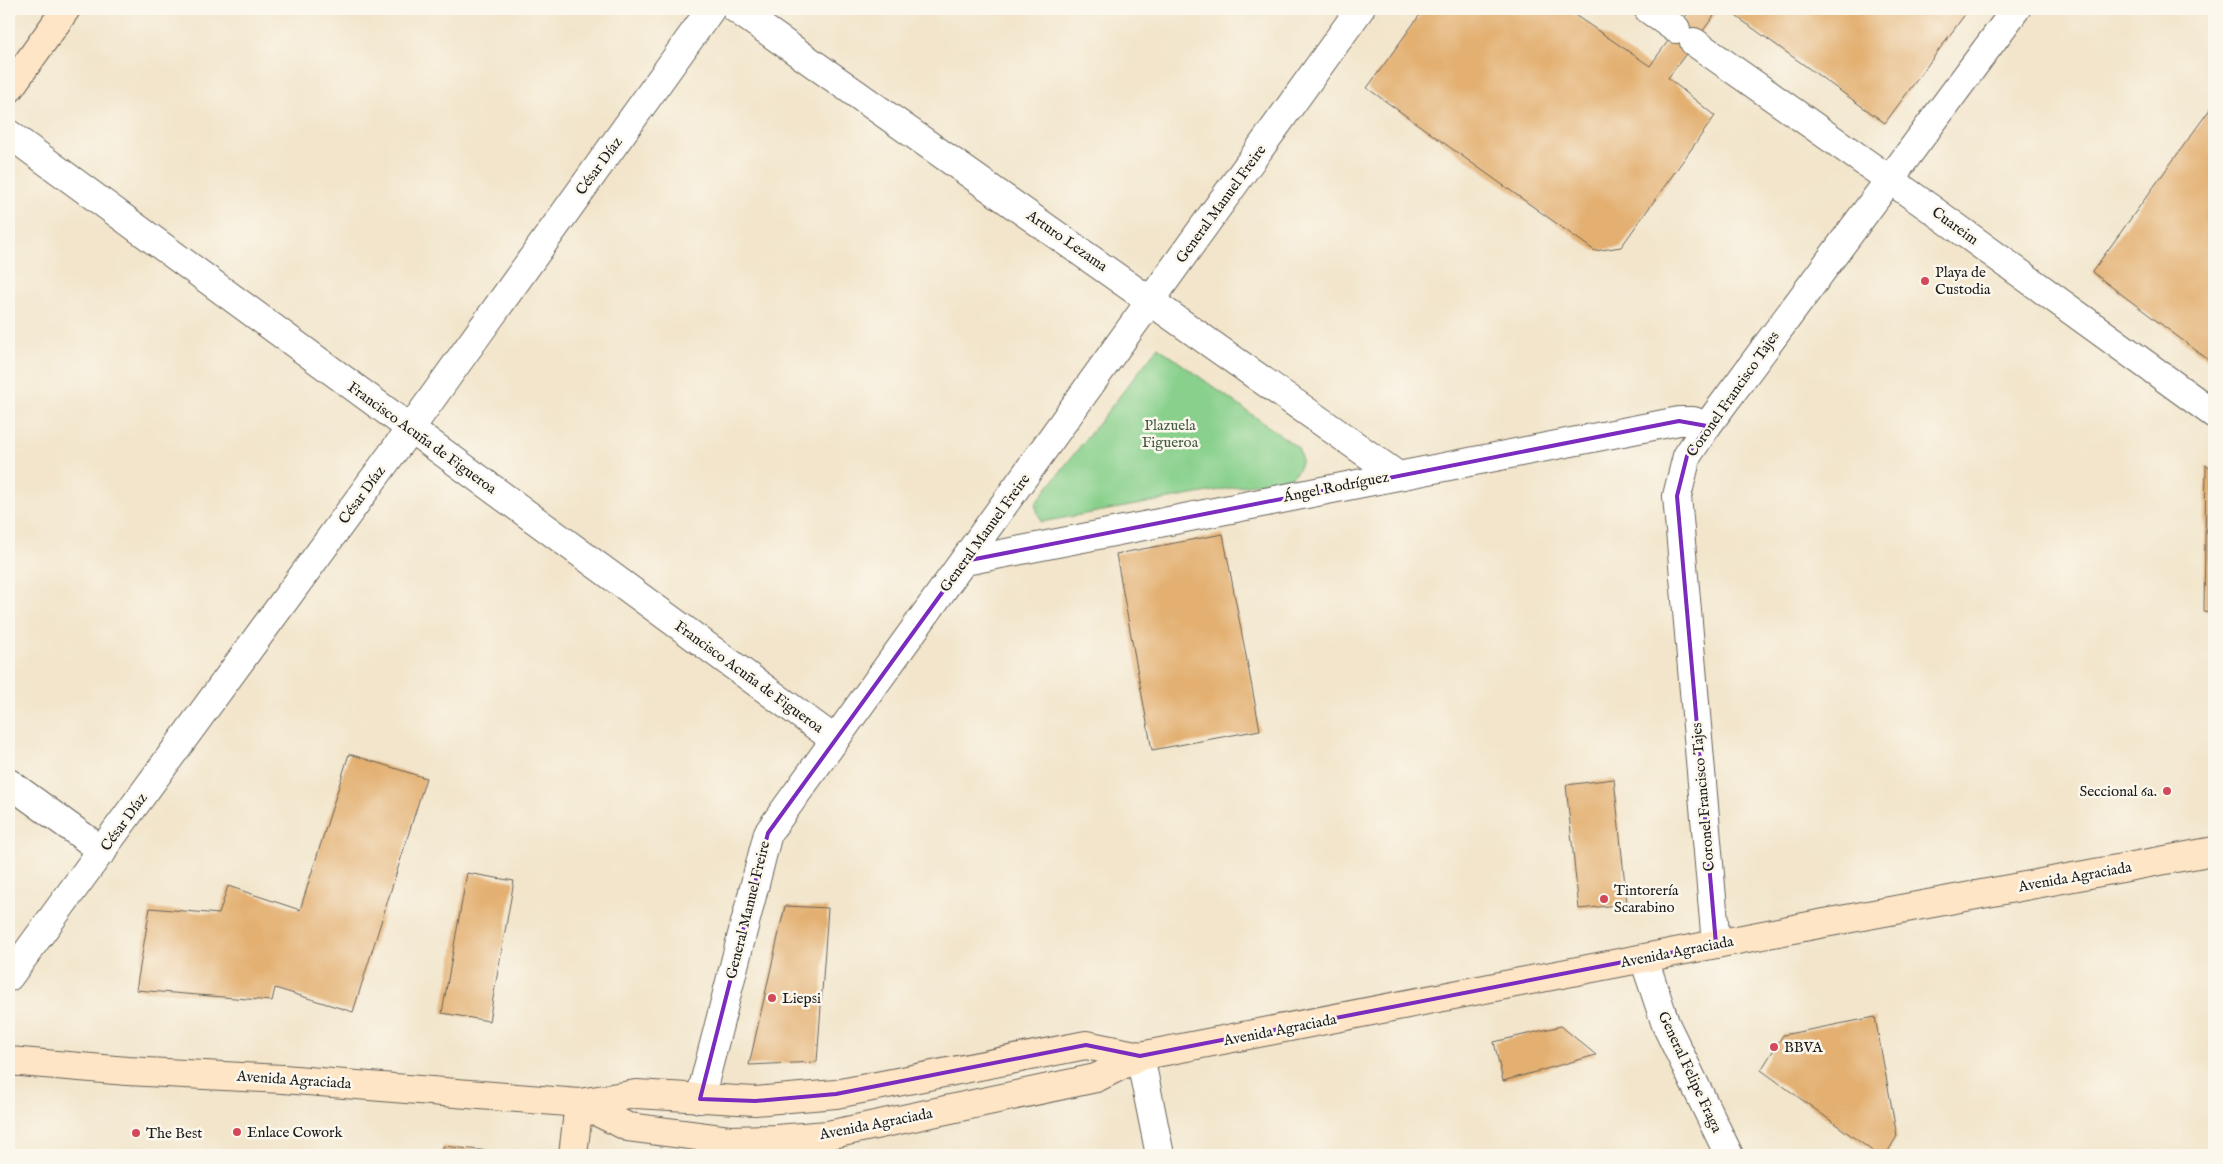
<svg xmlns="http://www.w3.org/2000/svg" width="2223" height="1164" viewBox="0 0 2223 1164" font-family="'IM FELL English',serif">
<rect width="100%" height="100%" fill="#fbf7ec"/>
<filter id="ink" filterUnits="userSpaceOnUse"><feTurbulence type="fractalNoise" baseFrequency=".02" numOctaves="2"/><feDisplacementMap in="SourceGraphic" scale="10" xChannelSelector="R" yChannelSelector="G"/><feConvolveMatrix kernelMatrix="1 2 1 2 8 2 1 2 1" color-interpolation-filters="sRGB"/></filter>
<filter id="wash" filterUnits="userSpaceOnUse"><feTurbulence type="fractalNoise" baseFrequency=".0096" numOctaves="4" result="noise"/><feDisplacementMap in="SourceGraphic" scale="20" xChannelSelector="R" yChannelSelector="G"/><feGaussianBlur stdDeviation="1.12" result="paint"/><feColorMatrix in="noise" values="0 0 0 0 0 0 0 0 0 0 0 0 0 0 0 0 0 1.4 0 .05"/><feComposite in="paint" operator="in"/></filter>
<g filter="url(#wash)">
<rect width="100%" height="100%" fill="#f2e5cb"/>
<path fill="#88d08c" stroke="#527654" d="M1158 347 1297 447C1304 459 1302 467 1292 477L1041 522 1035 504Z"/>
<g id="blocks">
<g fill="#e3b072">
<path d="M1424 9H1566L1650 66 1691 9H1719L1668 78 1715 116 1621 247 1595 251 1367 88Z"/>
<path d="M1726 9H1969L1885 123Z"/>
<path d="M2213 105 2214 107V364L2092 272Z"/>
<path d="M2206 465 2214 472V612L2204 611Z"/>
<path d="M1223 534 1260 730 1152 750 1116 554Z"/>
<path d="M349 754 426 778 353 1012 275 988 272 1001 136 990 150 908 219 914 228 886 300 910Z"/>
<path d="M1614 779 1627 904 1579 909 1566 785Z"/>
<path d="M467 873 514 881 489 1021 442 1013Z"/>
<path d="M785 906 828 908 817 1062 749 1065Z"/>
<path d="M1875 1017 1897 1136 1886 1155H1878L1761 1070 1783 1035Z"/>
<path d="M1561 1026 1596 1055 1503 1081 1494 1042Z"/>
<path d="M443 1146 489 1151 491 1155H441Z"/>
</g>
</g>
</g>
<g filter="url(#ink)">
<use href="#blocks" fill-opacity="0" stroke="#676259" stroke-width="1"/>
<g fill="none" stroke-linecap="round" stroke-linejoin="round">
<defs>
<g id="street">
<path d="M736 9 1397 475"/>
<path d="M1648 9 1676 29"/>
<path d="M1694 42 1930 208 2214 414"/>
<path d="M9 134 835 740"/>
<path d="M965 561 1679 421H1693L1707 426"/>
<path d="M9 783 103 851"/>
<path d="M1716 944 1677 496 1687 456 1707 426 2016 9"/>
<path d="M1644 959 1666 1025 1729 1155"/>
<path d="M9 977 410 429 711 9"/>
<path d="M1140 1056 1160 1155"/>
<path d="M700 1099 768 833 1360 9"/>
</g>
<g id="secondary">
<path d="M9 89 66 9"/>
<path d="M9 1061 127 1071 283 1079 579 1103 636 1094 755 1101 836 1094 1086 1045 1140 1056"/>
<path d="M579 1103 628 1127 729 1140 776 1139 828 1135 1096 1078 1140 1056 1814 925 2214 851"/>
<path d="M573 1155 579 1103"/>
</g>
</defs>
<use href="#street" stroke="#676259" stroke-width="30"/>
<use href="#secondary" stroke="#676259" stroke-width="30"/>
<use href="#street" stroke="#fff" stroke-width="28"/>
<use href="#secondary" stroke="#fee5c5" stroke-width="28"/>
</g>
</g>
<path fill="none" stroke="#7b2cbf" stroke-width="4" stroke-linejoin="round" d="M1679 421 1707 426 1687 456 1677 496 1716 944 1140 1056 1086 1045 836 1094 755 1101 700 1099 768 833 965 561Z"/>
<g fill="#d1495b" stroke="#fbf7ec" stroke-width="2">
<circle cx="1925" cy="281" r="5"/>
<circle cx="2167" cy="791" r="5"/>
<circle cx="1604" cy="899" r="5"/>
<circle cx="772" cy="998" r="5"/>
<circle cx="1774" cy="1047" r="5"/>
<circle cx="237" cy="1132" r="5"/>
<circle cx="136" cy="1133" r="5"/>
</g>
<g text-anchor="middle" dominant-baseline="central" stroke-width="5" stroke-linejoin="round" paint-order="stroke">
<g font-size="15" fill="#1c1c1c" stroke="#fbf7ec">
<text transform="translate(599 166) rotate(-54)">César Díaz</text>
<text transform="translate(1221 204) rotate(-54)">General Manuel Freire</text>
<text transform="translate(1955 226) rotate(36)">Cuareim</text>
<text transform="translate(1067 241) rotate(35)">Arturo Lezama</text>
<text transform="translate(1733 394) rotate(-55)">Coronel Francisco Tajes</text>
<text transform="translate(422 438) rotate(36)">Francisco Acuña de Figueroa</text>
<text transform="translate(1336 487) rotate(-11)">Ángel Rodríguez</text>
<text transform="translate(362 495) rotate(-54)">César Díaz</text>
<text transform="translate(985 533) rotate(-54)">General Manuel Freire</text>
<text transform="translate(749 677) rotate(36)">Francisco Acuña de Figueroa</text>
<text transform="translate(1703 797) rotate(-95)">Coronel Francisco Tajes</text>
<text transform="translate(124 822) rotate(-54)">César Díaz</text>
<text transform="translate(2075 877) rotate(-10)">Avenida Agraciada</text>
<text transform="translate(748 910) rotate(-76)">General Manuel Freire</text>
<text transform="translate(1677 952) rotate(-11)">Avenida Agraciada</text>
<text transform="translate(1280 1030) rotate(-11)">Avenida Agraciada</text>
<text transform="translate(1690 1072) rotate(65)">General Felipe Fraga</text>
<text transform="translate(294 1080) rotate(4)">Avenida Agraciada</text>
<text transform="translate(876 1124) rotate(-11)">Avenida Agraciada</text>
</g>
<g font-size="15" fill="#1c1c1c" stroke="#fbf7ec" text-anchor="start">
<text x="1935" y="272">Playa de<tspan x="1935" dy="17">Custodia</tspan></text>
<text x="2157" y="791" text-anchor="end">Seccional 6a.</text>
<text x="1614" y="890">Tintorería<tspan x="1614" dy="17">Scarabino</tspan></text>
<text x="782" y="998">Liepsi</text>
<text x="1784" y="1047">BBVA</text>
<text x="247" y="1132">Enlace Cowork</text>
<text x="146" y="1133">The Best</text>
</g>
<g font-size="15" fill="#425b43" stroke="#fbf7ec">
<text x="1170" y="425">Plazuela<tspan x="1170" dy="17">Figueroa</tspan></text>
</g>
</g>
<rect width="2223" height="1164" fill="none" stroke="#fbf7ec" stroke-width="30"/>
</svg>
